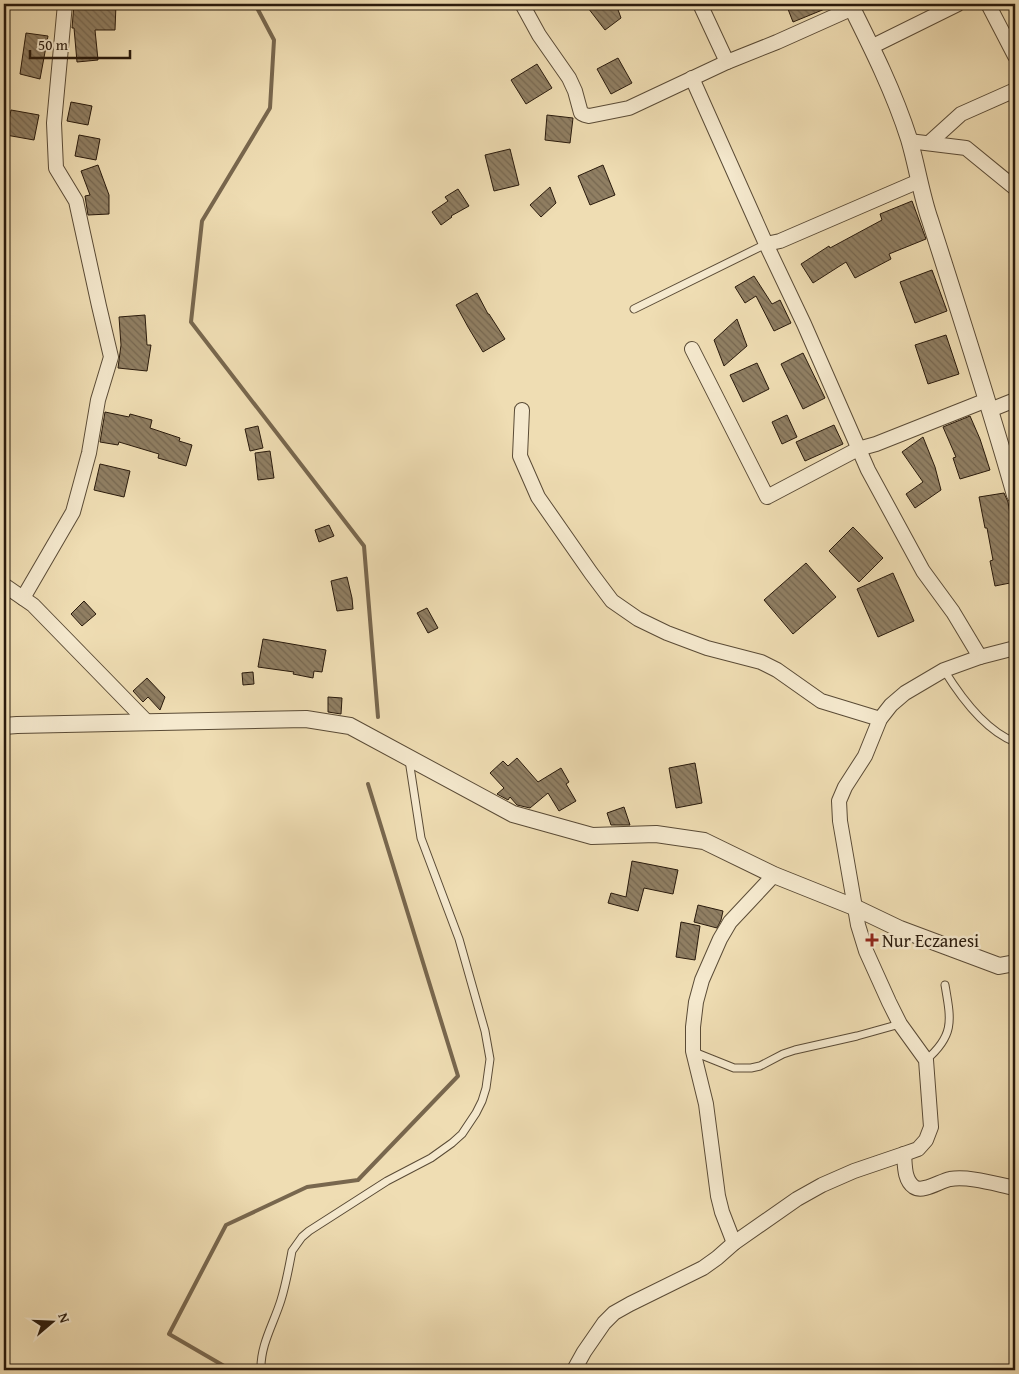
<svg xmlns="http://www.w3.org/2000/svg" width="1019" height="1374" viewBox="0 0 1019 1374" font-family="'Gentium Book Plus',serif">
<defs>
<pattern id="building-back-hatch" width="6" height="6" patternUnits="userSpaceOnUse" patternTransform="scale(1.25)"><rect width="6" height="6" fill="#907f63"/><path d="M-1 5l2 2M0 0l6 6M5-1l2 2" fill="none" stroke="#766750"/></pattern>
</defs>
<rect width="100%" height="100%" fill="#efddb3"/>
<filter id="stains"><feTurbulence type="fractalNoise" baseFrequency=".004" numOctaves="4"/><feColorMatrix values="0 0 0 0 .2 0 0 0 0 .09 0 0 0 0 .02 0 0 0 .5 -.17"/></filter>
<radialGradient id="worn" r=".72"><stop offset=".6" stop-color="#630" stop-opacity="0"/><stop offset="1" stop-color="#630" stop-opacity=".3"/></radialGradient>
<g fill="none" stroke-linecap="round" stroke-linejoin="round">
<g stroke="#78674e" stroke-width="4">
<path d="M255 4 274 40 270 108 202 221 191 322 364 546 378 717"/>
<path d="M231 1370 169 1334 226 1225 307 1187 358 1180 458 1076 368 784"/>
</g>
</g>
<g fill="url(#building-back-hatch)" stroke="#291a0c">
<path d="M74 4 100 6V4H116L115 30H95L98 60 77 62 74 28H72Z"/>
<path d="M585 4H616L621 18 605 30Z"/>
<path d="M786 4H837L793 22Z"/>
<path d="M26 33 48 36 40 79 20 74Z"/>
<path d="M618 58 632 83 611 94 597 69Z"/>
<path d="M537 64 552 88 526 104 511 80Z"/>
<path d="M71 102 92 106 88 125 67 121Z"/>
<path d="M11 110 39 115 34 140 6 135Z"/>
<path d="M547 115 573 118 570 143 545 140Z"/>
<path d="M79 135 100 139 96 160 75 156Z"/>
<path d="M510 149 519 185 494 191 485 155Z"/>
<path d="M98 165 109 195V214L88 215 85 196 90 195 81 171Z"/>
<path d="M603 165 615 195 590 205 578 176Z"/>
<path d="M550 187 556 203 541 217 530 205Z"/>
<path d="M458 189 469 206 451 216 452 217 441 225 432 212 448 201 445 197Z"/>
<path d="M912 201 926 239 889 254 891 259 855 278 846 262 813 283 801 264 829 246 830 248 882 220 880 214Z"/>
<path d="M932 270 947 311 915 323 900 282Z"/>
<path d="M754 276 772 304 780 300 791 323 774 331 756 296 745 303 735 287Z"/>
<path d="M477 293 488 314H489L505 339 483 352 468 327 456 305Z"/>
<path d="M145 315 147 345H151L147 371 118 368 121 345 119 317Z"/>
<path d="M737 319 747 346 724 366 714 340Z"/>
<path d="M946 335 959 374 928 384 915 345Z"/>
<path d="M803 353 825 398 803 409 781 364Z"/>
<path d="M757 363 769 389 743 402 730 375Z"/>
<path d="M105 412 129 417 130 414 152 420 150 428 180 438 179 441 192 445 186 466 158 458 159 454 119 442 118 445 100 442Z"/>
<path d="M787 415 797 437 782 444 772 422Z"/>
<path d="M970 416 980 439 990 470 960 479 953 458 956 457 943 427Z"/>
<path d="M834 425 843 444 805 461 796 442Z"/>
<path d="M258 426 263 448 250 451 245 429Z"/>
<path d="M923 437 935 467 941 490 915 508 906 494 923 482 902 452Z"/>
<path d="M270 451 274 478 258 480 255 453Z"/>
<path d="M100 464 130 471 124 497 94 490Z"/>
<path d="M1004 493 1008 502 1013 533H1015V582L995 586 990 561 993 560 987 528H985L979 497Z"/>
<path d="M329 525 334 536 319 542 315 530Z"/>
<path d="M853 527 883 558 859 582 829 551Z"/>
<path d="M806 563 836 597 793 634 764 600Z"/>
<path d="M893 573 914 621 878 637 857 589Z"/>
<path d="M347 577 352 598 353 609 337 611 331 581Z"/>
<path d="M84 601 96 614 82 626 71 614Z"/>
<path d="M427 608 438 628 428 633 417 613Z"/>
<path d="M263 639 326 650 322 672 314 671 313 678 293 674 294 672 258 667Z"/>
<path d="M253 672 254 684 243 685 242 673Z"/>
<path d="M147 678 165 697 160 710 148 697 143 702 133 691Z"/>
<path d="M328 697 342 698 341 714 328 712Z"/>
<path d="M517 758 538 782 561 768 569 782 566 784 576 801 559 811 548 793 530 808 517 805 510 797 508 800 497 794 504 788 490 773 503 761 508 766Z"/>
<path d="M695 763 702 803 676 808 669 768Z"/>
<path d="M624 807 630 825H611L607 813Z"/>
<path d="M632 861 678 870 673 894 644 888 638 911 608 903 611 893 626 897Z"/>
<path d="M698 905 723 911 721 920 717 928 694 922Z"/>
<path d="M681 922 700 926 695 960 676 957Z"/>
</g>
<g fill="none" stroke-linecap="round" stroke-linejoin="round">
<defs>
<g id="service">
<path d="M634 309 766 244"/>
<path d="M944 670C960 696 986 731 1015 742"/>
<path d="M694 1052 734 1068H751L760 1066 783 1054 795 1050 857 1036 900 1024"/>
<path d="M926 1060C955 1035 951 1020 945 985"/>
<path d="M261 1370C260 1345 274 1323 281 1300 286 1284 289 1267 292 1251L302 1237 309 1231 387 1181 431 1158 452 1143 462 1134 476 1113 482 1101 486 1088 490 1059 485 1031 459 939 421 838 409 760"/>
</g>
<g id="minor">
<path d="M522 4 539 35 569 78 575 91 581 113 585 115 589 116 629 108 727 62 777 42 853 8"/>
<path d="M700 4 727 62"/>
<path d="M988 4 1015 56"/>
<path d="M871 47 958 4"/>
<path d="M692 78 766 244"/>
<path d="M909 141 966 148 1015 188"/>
<path d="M929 143 961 114 1015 90"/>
<path d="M919 181 780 241 766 244 804 324 868 470 923 571 953 612 980 657 1015 648"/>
<path d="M692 349 767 497 858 449 876 444 987 400"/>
<path d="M522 410 520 456 538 497 591 573 612 601 638 619 667 633 707 648 761 662 777 670 821 701 880 719"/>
<path d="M990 410 1015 400"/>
<path d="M4 585 33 605 148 723"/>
<path d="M23 598 73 512 89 453 98 400 111 357 99 306 76 201 56 168 54 123 65 4"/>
<path d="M904 1154C905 1165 904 1180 914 1187 923 1193 940 1181 950 1179 970 1176 995 1184 1015 1188"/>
<path d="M734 1243 722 1212 718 1196 706 1104 693 1051V1027L696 1002 702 980 720 939 730 922 774 875"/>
<path d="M574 1370 584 1352 604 1323 614 1313 630 1304 703 1268 717 1258 734 1243 797 1199 822 1185 854 1171 904 1154 918 1149 926 1140 931 1127 926 1060 900 1024 889 1002 866 951 858 925 840 821 839 801 845 787 865 756 880 719 891 705 905 693 944 670 980 657"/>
</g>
<g id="tertiary">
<path d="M850 4C872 48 894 92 909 139 917 166 921 194 930 220 959 311 989 403 1015 495"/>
<path d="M4 726 17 725 306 719 350 726 513 814 592 836 656 834 704 841 774 875 854 907 900 929 999 966 1015 963"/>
</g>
</defs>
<use href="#service" stroke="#5a4b36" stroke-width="9"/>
<use href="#minor" stroke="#5a4b36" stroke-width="16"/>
<use href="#tertiary" stroke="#5a4b36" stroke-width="18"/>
<use href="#service" stroke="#f5e9ce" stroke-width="7"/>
<use href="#minor" stroke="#f5e9ce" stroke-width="14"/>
<use href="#tertiary" stroke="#f5e9ce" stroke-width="16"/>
</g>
<path fill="#8f2418" stroke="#f5e9ce" stroke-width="2" d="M869.5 932.5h5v5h5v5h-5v5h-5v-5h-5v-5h5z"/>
<g text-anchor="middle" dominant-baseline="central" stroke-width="5" stroke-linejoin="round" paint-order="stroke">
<g font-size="18" fill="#291a0c" stroke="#f5e9ce" text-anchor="start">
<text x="882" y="940">Nur Eczanesi</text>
</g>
</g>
<rect width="1019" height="1374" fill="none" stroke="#efddb3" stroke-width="20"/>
<rect x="5" y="5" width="1009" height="1364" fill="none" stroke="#291a0c" stroke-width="2.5"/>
<rect x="10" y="10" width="999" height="1354" fill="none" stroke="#291a0c"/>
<g transform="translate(52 1322) rotate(71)" stroke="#f5e9ce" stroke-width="4" paint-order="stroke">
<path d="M0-4L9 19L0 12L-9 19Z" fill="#291a0c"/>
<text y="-8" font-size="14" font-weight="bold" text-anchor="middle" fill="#291a0c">N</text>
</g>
<path d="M30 50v8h100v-8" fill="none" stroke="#291a0c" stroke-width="2.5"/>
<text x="38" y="50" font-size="15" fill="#291a0c" stroke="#f5e9ce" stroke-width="4" paint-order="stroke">50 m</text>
<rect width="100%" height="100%" filter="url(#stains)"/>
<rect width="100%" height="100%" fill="url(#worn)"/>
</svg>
